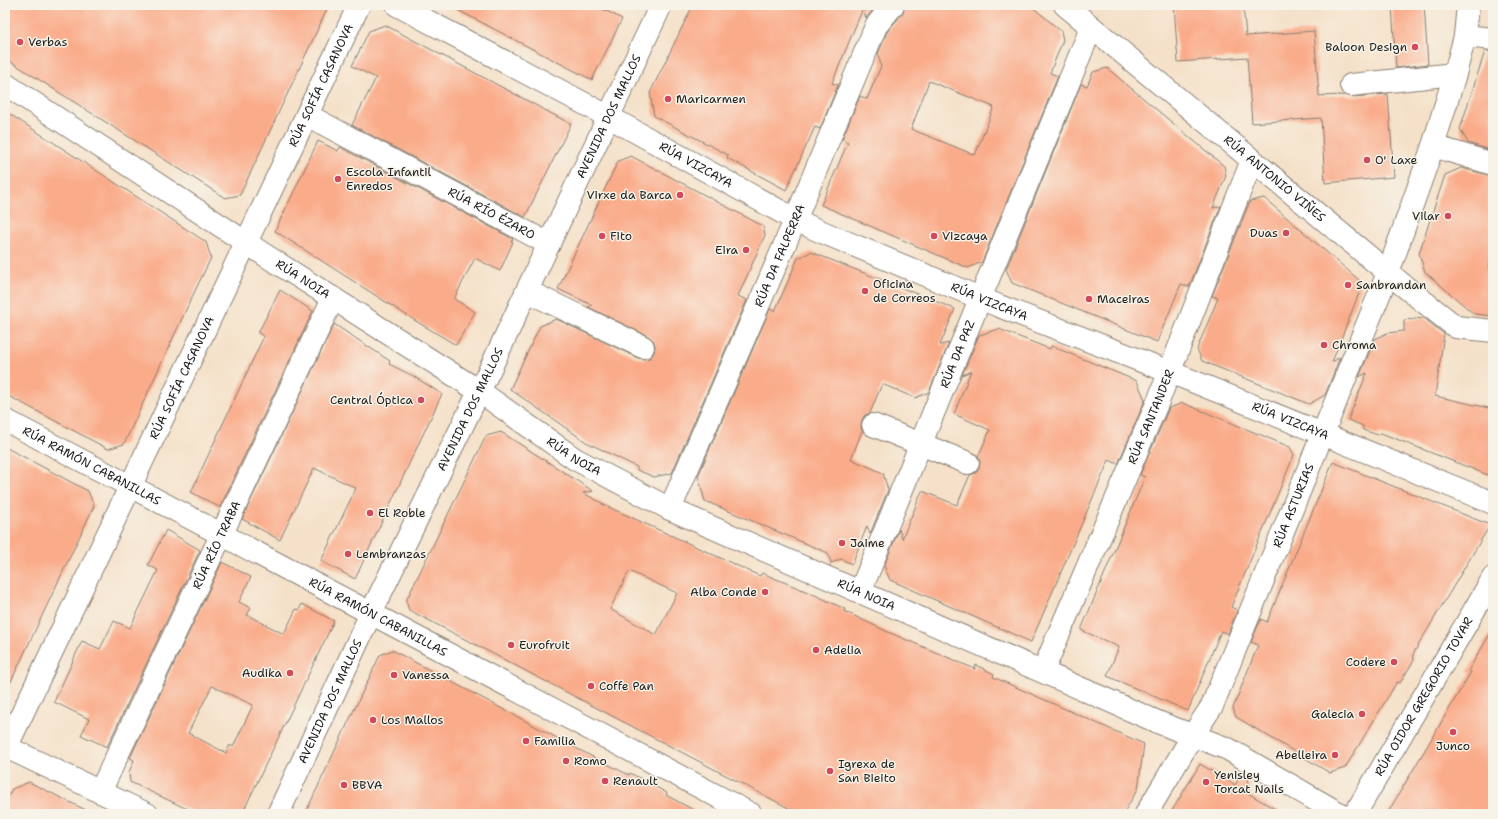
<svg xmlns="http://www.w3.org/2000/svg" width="1498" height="819" viewBox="0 0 1498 819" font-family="'Shantell Sans',sans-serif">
<rect width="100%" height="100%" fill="#f7f3e8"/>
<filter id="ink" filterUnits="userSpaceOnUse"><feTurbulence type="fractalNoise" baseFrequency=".025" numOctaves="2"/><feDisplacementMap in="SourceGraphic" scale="8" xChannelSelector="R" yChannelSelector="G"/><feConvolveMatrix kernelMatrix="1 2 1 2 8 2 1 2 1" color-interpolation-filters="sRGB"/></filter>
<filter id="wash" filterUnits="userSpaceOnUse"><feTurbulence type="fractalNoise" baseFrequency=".012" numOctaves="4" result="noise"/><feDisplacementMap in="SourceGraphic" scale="16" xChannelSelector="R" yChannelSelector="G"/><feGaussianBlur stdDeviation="0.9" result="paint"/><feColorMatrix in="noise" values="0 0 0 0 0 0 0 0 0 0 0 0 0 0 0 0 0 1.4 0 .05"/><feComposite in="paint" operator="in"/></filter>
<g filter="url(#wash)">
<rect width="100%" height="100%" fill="#f5e1c9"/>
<g id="blocks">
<g fill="#faac8a" fill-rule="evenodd">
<path d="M8 5H329L240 195 225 198 5 58V14Z"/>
<path d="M448 5H595L622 19 592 80Z"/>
<path d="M693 5H877L866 18 863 8 832 83 838 85 820 129 815 127 786 190 727 158 728 155 654 116 650 93Z"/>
<path d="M905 5H1030L1061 31 1063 40 1050 73 1058 76 982 262 968 268 821 205 848 142 842 139 860 96 867 99 881 66 878 54 887 32 903 13ZM929 81 994 107 975 155 911 129Z"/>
<path d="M1174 5H1243L1246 36 1314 31 1319 96 1344 95 1352 97 1388 94 1394 177 1325 183 1321 118 1252 123 1247 57 1178 62Z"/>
<path d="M1392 5H1424L1428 64 1396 68Z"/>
<path d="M385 25 571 124 525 217 352 125 376 78 352 66 369 31Z"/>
<path d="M1485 51H1493V151L1468 143 1460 129Z"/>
<path d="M1107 68 1224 166 1226 176 1213 208 1221 206 1189 287 1181 284 1157 342 1012 283 1006 269 1081 84 1087 86 1093 72Z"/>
<path d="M5 111 206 242 211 258 191 299 124 444 108 449 5 394Z"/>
<path d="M318 141 338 151 340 147 513 239 511 241 513 242 500 271 475 258 454 299 475 312 456 345 414 320 275 231Z"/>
<path d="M631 156 763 226 765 235 738 296 747 300 672 473 654 477 637 470V467L586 442 510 389 540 326 556 319 638 358 644 359 650 358 654 353 655 346 653 340 648 336 588 307 592 305 558 289 618 161Z"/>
<path d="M1461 168 1493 176V243L1489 269 1493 270V316L1474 314 1425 272 1419 253 1445 175Z"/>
<path d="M1264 198 1359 280 1361 288 1332 362 1340 357 1325 395 1309 404 1202 361 1197 349 1218 298 1212 296 1250 201Z"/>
<path d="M811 252 955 309 940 345 949 343 929 392 915 398 882 384 870 413 865 415 862 420 861 426 862 431 851 459 883 473 888 490 870 534 867 526 852 564 841 559 831 563 828 553 705 501 698 476 770 309 775 311 798 258Z"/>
<path d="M280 290 313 311 220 507H219L191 492 264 336 258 333Z"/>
<path d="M1424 318 1444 334 1435 396 1493 409V477L1381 433 1378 435 1363 430V426L1348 420 1367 373 1359 377 1375 339 1387 333 1404 331V320Z"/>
<path d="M334 324 390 361 389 364 413 376 442 394 355 579 321 561 356 488 314 468 280 540 242 519Z"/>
<path d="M999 329 1050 349 1051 346 1137 381 1145 400 1118 464 1109 460 1031 642 890 580 884 566 899 529 902 539 922 491 957 505 970 475 976 473 979 468 980 462 978 457 990 430 954 414 971 371 962 375 979 335Z"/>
<path d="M1183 403 1290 447 1294 455 1231 607 1237 610 1228 634 1221 631 1188 711 1107 676 1119 647 1081 630 1145 477 1140 475 1169 408Z"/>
<path d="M501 432 593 491 583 493 602 503V504L760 576 762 573 815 595 845 609 844 611 888 632 975 669 976 665 994 674 993 677 1144 744 1138 789 1123 814H800L409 610 406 601 486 436ZM629 571 677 593 656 635 610 609Z"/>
<path d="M5 447 88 491 94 506 5 694Z"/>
<path d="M1333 462 1490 525 1413 654 1414 660 1400 683 1397 682 1345 768 1330 773 1236 717 1233 708 1258 645 1251 642 1261 619 1267 622Z"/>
<path d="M166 530 200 550 107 747 81 735 89 719 54 702 82 641 100 649 114 621 130 628 158 570 148 565Z"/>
<path d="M222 562 251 577 239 602 251 608 247 615 284 634 296 609 299 610 302 604 334 621 242 814H198L130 782 129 772 134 760 130 758ZM212 686 253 705 233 747 230 745 226 753 188 733Z"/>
<path d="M1493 629V814H1387L1471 672 1468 671Z"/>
<path d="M392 650 591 756 629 775 630 773 667 793 666 795 701 814H305L380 655Z"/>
<path d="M1200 764 1235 785 1243 772 1248 775 1249 794 1284 814H1170Z"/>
<path d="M29 782 94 814H5V803L12 789Z"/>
</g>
</g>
</g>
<g filter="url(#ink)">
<use href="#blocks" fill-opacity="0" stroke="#887e72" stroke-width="1"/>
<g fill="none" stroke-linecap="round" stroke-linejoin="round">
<defs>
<g id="minor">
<path id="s1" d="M397 5 587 105 796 220 815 229 999 306 1170 372 1493 503"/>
<path id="s2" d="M1065 5 1409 290 1456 327 1493 331"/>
<path d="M1465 36 1493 39"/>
<path id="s3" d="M5 84 268 257 479 391 575 459 670 509 1160 723 1228 749 1340 814"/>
<path d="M1351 85 1455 74"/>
<path id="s4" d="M307 115 549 244"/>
<path d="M1433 146 1493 164"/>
<path d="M527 291 643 347"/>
<path id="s5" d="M5 420 751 814"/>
<path d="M873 425 968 463"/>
<path id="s6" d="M670 509 785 244 876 26 893 5"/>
<path id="s7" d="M860 592 1091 28"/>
<path id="s8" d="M1043 671 1159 399 1252 160"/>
<path d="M6 747 147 814"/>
<path id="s9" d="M5 750 359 5"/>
<path id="s10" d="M100 792 333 298"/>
<path id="s11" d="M278 814 371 613 493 363 661 5"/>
<path id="s12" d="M1146 814 1193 735 1212 706 1388 273 1433 146 1455 74 1465 36 1468 5"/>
<path id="s13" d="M1355 814 1493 578"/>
</g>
</defs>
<use href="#minor" stroke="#887e72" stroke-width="24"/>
<use href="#minor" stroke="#fff" stroke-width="22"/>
</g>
</g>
<g fill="#d1495b" stroke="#f7f3e8" stroke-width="1.5">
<circle cx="20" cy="42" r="4"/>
<circle cx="1415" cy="47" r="4"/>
<circle cx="668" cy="99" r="4"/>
<circle cx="1367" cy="160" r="4"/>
<circle cx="338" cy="179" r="4"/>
<circle cx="680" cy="195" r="4"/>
<circle cx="1448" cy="216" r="4"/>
<circle cx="1286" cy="233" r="4"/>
<circle cx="602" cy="236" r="4"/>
<circle cx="934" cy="236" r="4"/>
<circle cx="746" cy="250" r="4"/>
<circle cx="1348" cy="285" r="4"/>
<circle cx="865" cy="291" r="4"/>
<circle cx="1089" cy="299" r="4"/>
<circle cx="1324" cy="345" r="4"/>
<circle cx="421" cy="400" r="4"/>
<circle cx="370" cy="513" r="4"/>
<circle cx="842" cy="543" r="4"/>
<circle cx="348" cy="554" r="4"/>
<circle cx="765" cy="592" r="4"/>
<circle cx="511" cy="645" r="4"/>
<circle cx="816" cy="650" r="4"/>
<circle cx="1394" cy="662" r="4"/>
<circle cx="290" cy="673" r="4"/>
<circle cx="394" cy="675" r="4"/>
<circle cx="591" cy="686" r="4"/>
<circle cx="1362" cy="714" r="4"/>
<circle cx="373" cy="720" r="4"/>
<circle cx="1453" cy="732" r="4"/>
<circle cx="526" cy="741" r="4"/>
<circle cx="1335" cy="755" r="4"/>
<circle cx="566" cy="761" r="4"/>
<circle cx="830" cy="771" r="4"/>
<circle cx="605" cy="781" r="4"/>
<circle cx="1206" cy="782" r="4"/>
<circle cx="344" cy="785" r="4"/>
</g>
<g text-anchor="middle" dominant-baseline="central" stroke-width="3" stroke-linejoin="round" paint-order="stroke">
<g font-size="12" fill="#1c1c1c" stroke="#f7f3e8" text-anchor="start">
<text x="28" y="42">Verbas</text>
<text x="1407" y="47" text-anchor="end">Baloon Design</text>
<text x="676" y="99">Maricarmen</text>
<text x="1375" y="160">O' Laxe</text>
<text x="346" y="172">Escola Infantil<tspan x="346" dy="14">Enredos</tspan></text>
<text x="672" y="195" text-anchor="end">Virxe da Barca</text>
<text x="1440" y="216" text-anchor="end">Vilar</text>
<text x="1278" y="233" text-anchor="end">Duas</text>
<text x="610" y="236">Fito</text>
<text x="942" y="236">Vizcaya</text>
<text x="738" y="250" text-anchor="end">Eira</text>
<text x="873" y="284">Oficina<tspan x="873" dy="14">de Correos</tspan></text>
<text x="1356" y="285">Sanbrandan</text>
<text x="1097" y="299">Maceiras</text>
<text x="1332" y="345">Chroma</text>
<text x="413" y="400" text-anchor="end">Central Óptica</text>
<text x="378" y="513">El Roble</text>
<text x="850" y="543">Jaime</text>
<text x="356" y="554">Lembranzas</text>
<text x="757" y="592" text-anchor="end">Alba Conde</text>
<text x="519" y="645">Eurofruit</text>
<text x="824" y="650">Adelia</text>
<text x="1386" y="662" text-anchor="end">Codere</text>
<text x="282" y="673" text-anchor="end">Audika</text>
<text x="402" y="675">Vanessa</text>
<text x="599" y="686">Coffe Pan</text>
<text x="1354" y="714" text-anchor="end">Galecia</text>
<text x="381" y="720">Los Mallos</text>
<text x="534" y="741">Familia</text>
<text x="1453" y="746" text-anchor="middle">Junco</text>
<text x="1327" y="755" text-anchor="end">Abelleira</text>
<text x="574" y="761">Romo</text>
<text x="838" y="764">Igrexa de<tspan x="838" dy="14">San Bieito</tspan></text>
<text x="1214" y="775">Yenisley<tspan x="1214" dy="14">Torcat Nails</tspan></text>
<text x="613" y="781">Renault</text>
<text x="352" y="785">BBVA</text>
</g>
<g font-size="12" fill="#1c1c1c" stroke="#f7f3e8">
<text stroke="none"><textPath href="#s9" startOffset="736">RÚA SOFÍA CASANOVA</textPath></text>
<text stroke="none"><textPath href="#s11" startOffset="772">AVENIDA DOS MALLOS</textPath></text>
<text stroke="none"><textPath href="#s1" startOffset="339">RÚA VIZCAYA</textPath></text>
<text stroke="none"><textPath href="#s2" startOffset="272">RÚA ANTONIO VIÑES</textPath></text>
<text stroke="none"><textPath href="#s4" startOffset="209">RÚA RÍO ÉZARO</textPath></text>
<text stroke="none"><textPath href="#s6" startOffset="276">RÚA DA FALPERRA</textPath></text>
<text stroke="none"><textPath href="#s3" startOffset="356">RÚA NOIA</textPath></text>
<text stroke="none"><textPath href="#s1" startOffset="663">RÚA VIZCAYA</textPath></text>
<text stroke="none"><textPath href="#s7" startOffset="257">RÚA DA PAZ</textPath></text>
<text stroke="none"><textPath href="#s9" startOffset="412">RÚA SOFÍA CASANOVA</textPath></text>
<text stroke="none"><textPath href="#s11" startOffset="448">AVENIDA DOS MALLOS</textPath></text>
<text stroke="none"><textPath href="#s8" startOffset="276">RÚA SANTANDER</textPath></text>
<text stroke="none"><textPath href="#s1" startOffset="987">RÚA VIZCAYA</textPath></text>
<text stroke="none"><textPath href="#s3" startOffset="680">RÚA NOIA</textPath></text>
<text stroke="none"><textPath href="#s5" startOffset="98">RÚA RAMÓN CABANILLAS</textPath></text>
<text stroke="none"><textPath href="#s12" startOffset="343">RÚA ASTURIAS</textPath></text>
<text stroke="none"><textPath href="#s10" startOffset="273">RÚA RÍO TRABA</textPath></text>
<text stroke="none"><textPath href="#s3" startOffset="1004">RÚA NOIA</textPath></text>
<text stroke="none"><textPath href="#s5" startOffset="422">RÚA RAMÓN CABANILLAS</textPath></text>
<text stroke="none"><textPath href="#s13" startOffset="136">RÚA OIDOR GREGORIO TOVAR</textPath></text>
<text stroke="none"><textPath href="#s11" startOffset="124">AVENIDA DOS MALLOS</textPath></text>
</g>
</g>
<rect width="1498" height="819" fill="none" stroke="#f7f3e8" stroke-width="20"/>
</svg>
